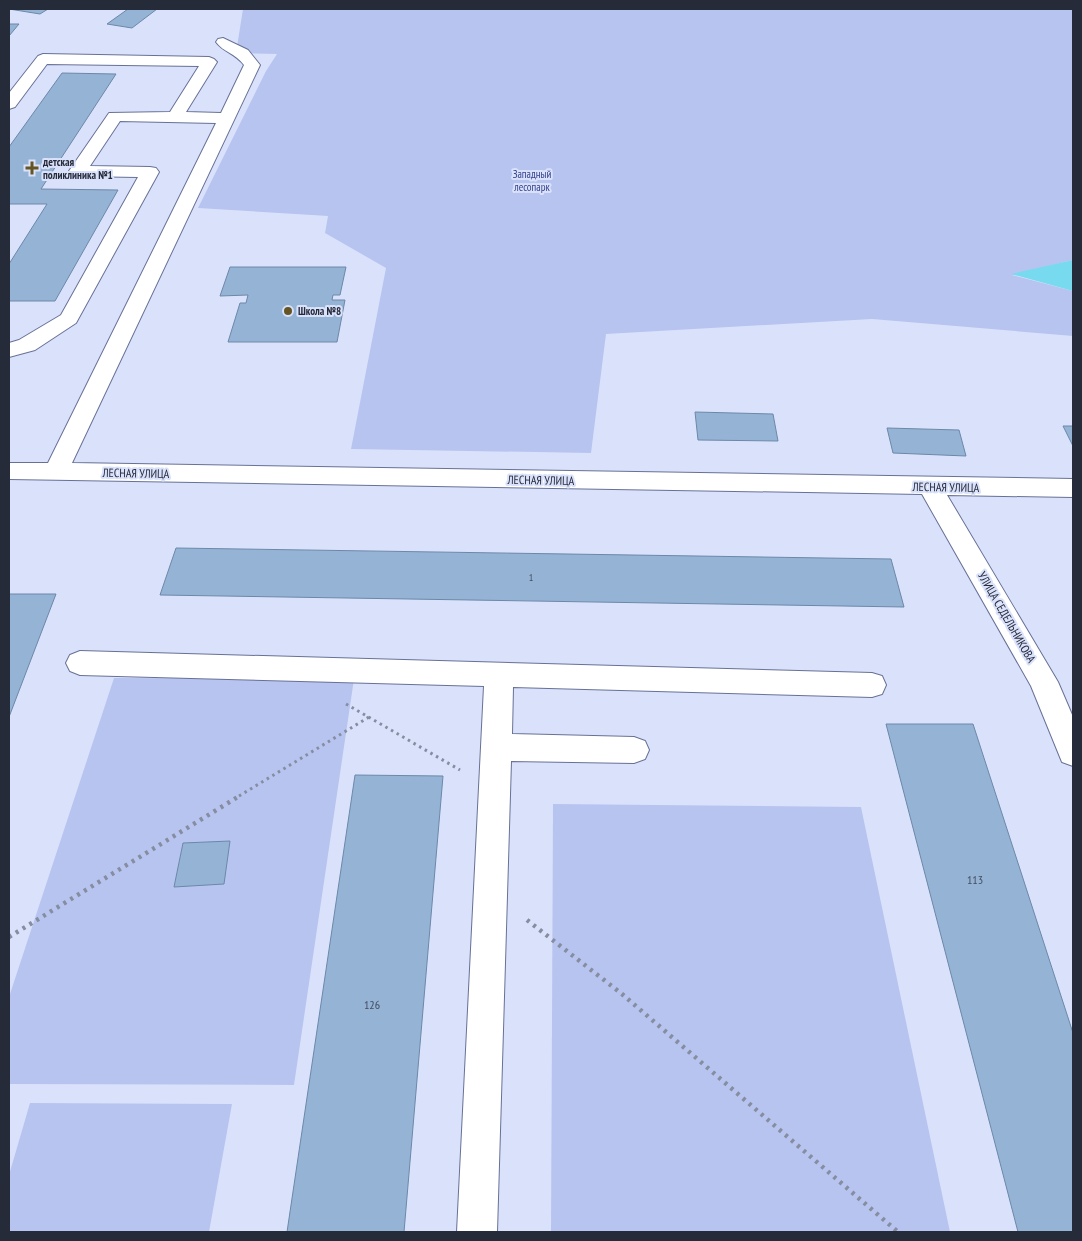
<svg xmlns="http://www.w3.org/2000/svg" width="1082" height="1241" viewBox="0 0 1082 1241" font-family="'PT Sans Narrow',sans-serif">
<rect width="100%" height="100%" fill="#dae2fb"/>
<g fill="#b8c4f0">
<path d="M243 9H1073V260L1012 275 1073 291V336L872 319 606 334 591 453 351 449 386 268 325 233 328 216 198 208 266 71 277 54 236 53Z"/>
<path d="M114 678 354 679 294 1085 9 1084V997Z"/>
<path d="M553 804 861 807 950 1232H551Z"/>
<path d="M30 1103 232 1104 209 1232H9V1175Z"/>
</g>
<path fill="#77daee" d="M1073 260V291L1011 274Z"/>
<g fill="#95b3d5" stroke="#6c88a9">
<path d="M9 9H48L40 14Z"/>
<path d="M128 9H157L132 28 107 24Z"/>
<path d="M9 24H19L9 36Z"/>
<path d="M62 73 116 74 41 189 118 190 55 301H9V264L47 204H9V147Z"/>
<path d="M230 267H346L340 295H333L332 300H345L337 342H228L240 303H246L248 295 220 296Z"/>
<path d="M695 412 773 414 778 441 698 440Z"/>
<path d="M1063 426H1073V446Z"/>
<path d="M887 428 959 430 966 456 893 453Z"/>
<path d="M176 548 891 559 904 607 160 595Z"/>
<path d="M9 594H56L9 717Z"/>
<path d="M886 724H973L1073 1033V1232H1018Z"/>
<path d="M355 775 443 776 404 1232H287Z"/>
<path d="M230 841 224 884 174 887 183 843Z"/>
</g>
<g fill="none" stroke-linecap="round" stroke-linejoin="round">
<defs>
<g id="minor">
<path d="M223 38 248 50 260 65 72 463 1073 479V497L947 495 1058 682 1073 717V766L1062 762 1031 686 922 494 9 479V463H48L216 123 120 121 90 166 150 167 156 168 159 172 76 323 35 350 9 357V343L19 340 61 315 138 177 78 176 72 175 69 171 109 113 170 112 199 66 47 64 15 107 9 109V93L38 56 43 54 209 57 214 59 217 62 186 112 221 113 244 65C235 53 223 52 216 42L218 39Z"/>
<path d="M80 651 872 673 882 676 886 685 882 694 872 697 513 687 512 734 634 737 645 741 649 750 645 759 634 763 511 761 497 1232H457L484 686 80 675 70 671 66 663 70 655Z"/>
</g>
</defs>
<use href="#minor" stroke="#677196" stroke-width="2"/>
<g stroke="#868da1" stroke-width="3" stroke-dasharray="2.5 4" stroke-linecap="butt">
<path d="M346 704 460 770"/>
<path d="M239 796 369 717"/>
</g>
<g stroke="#868da1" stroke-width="4.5" stroke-dasharray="3 5" stroke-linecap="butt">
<path d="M527 920 622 994 898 1232"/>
<path d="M9 937 241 795"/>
</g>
<use href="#minor" fill="#fff" fill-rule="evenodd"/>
</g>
<g fill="#655523" stroke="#dae2fb" stroke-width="2">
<path d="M29.5 160.5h5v5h5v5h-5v5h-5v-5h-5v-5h5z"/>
<circle cx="288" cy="311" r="5"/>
</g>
<g text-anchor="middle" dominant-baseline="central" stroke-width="4" stroke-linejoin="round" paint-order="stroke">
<g font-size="10" fill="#424d61">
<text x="531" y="577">1</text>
</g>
<g font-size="11" font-weight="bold" fill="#262b3a" stroke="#dae2fb" text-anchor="start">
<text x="43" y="162">детская<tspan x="43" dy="13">поликлиника №1</tspan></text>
<text x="298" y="311">Школа №8</text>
</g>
<g font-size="11" fill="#34418e" stroke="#dae2fb">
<text x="532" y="174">Западный<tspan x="532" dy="13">лесопарк</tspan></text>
</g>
<g font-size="12" fill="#262b3a" stroke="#dae2fb">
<text transform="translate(136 473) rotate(1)">ЛЕСНАЯ УЛИЦА</text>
<text transform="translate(541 480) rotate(1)">ЛЕСНАЯ УЛИЦА</text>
<text transform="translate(946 487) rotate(1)">ЛЕСНАЯ УЛИЦА</text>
<text transform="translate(1007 617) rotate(60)">УЛИЦА СЕДЕЛЬНИКОВА</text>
</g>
<g font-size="12" fill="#424d61">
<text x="975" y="879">113</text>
<text x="372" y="1004">126</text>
</g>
</g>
<rect width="1082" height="1241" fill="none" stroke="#262b3a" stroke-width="20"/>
</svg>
